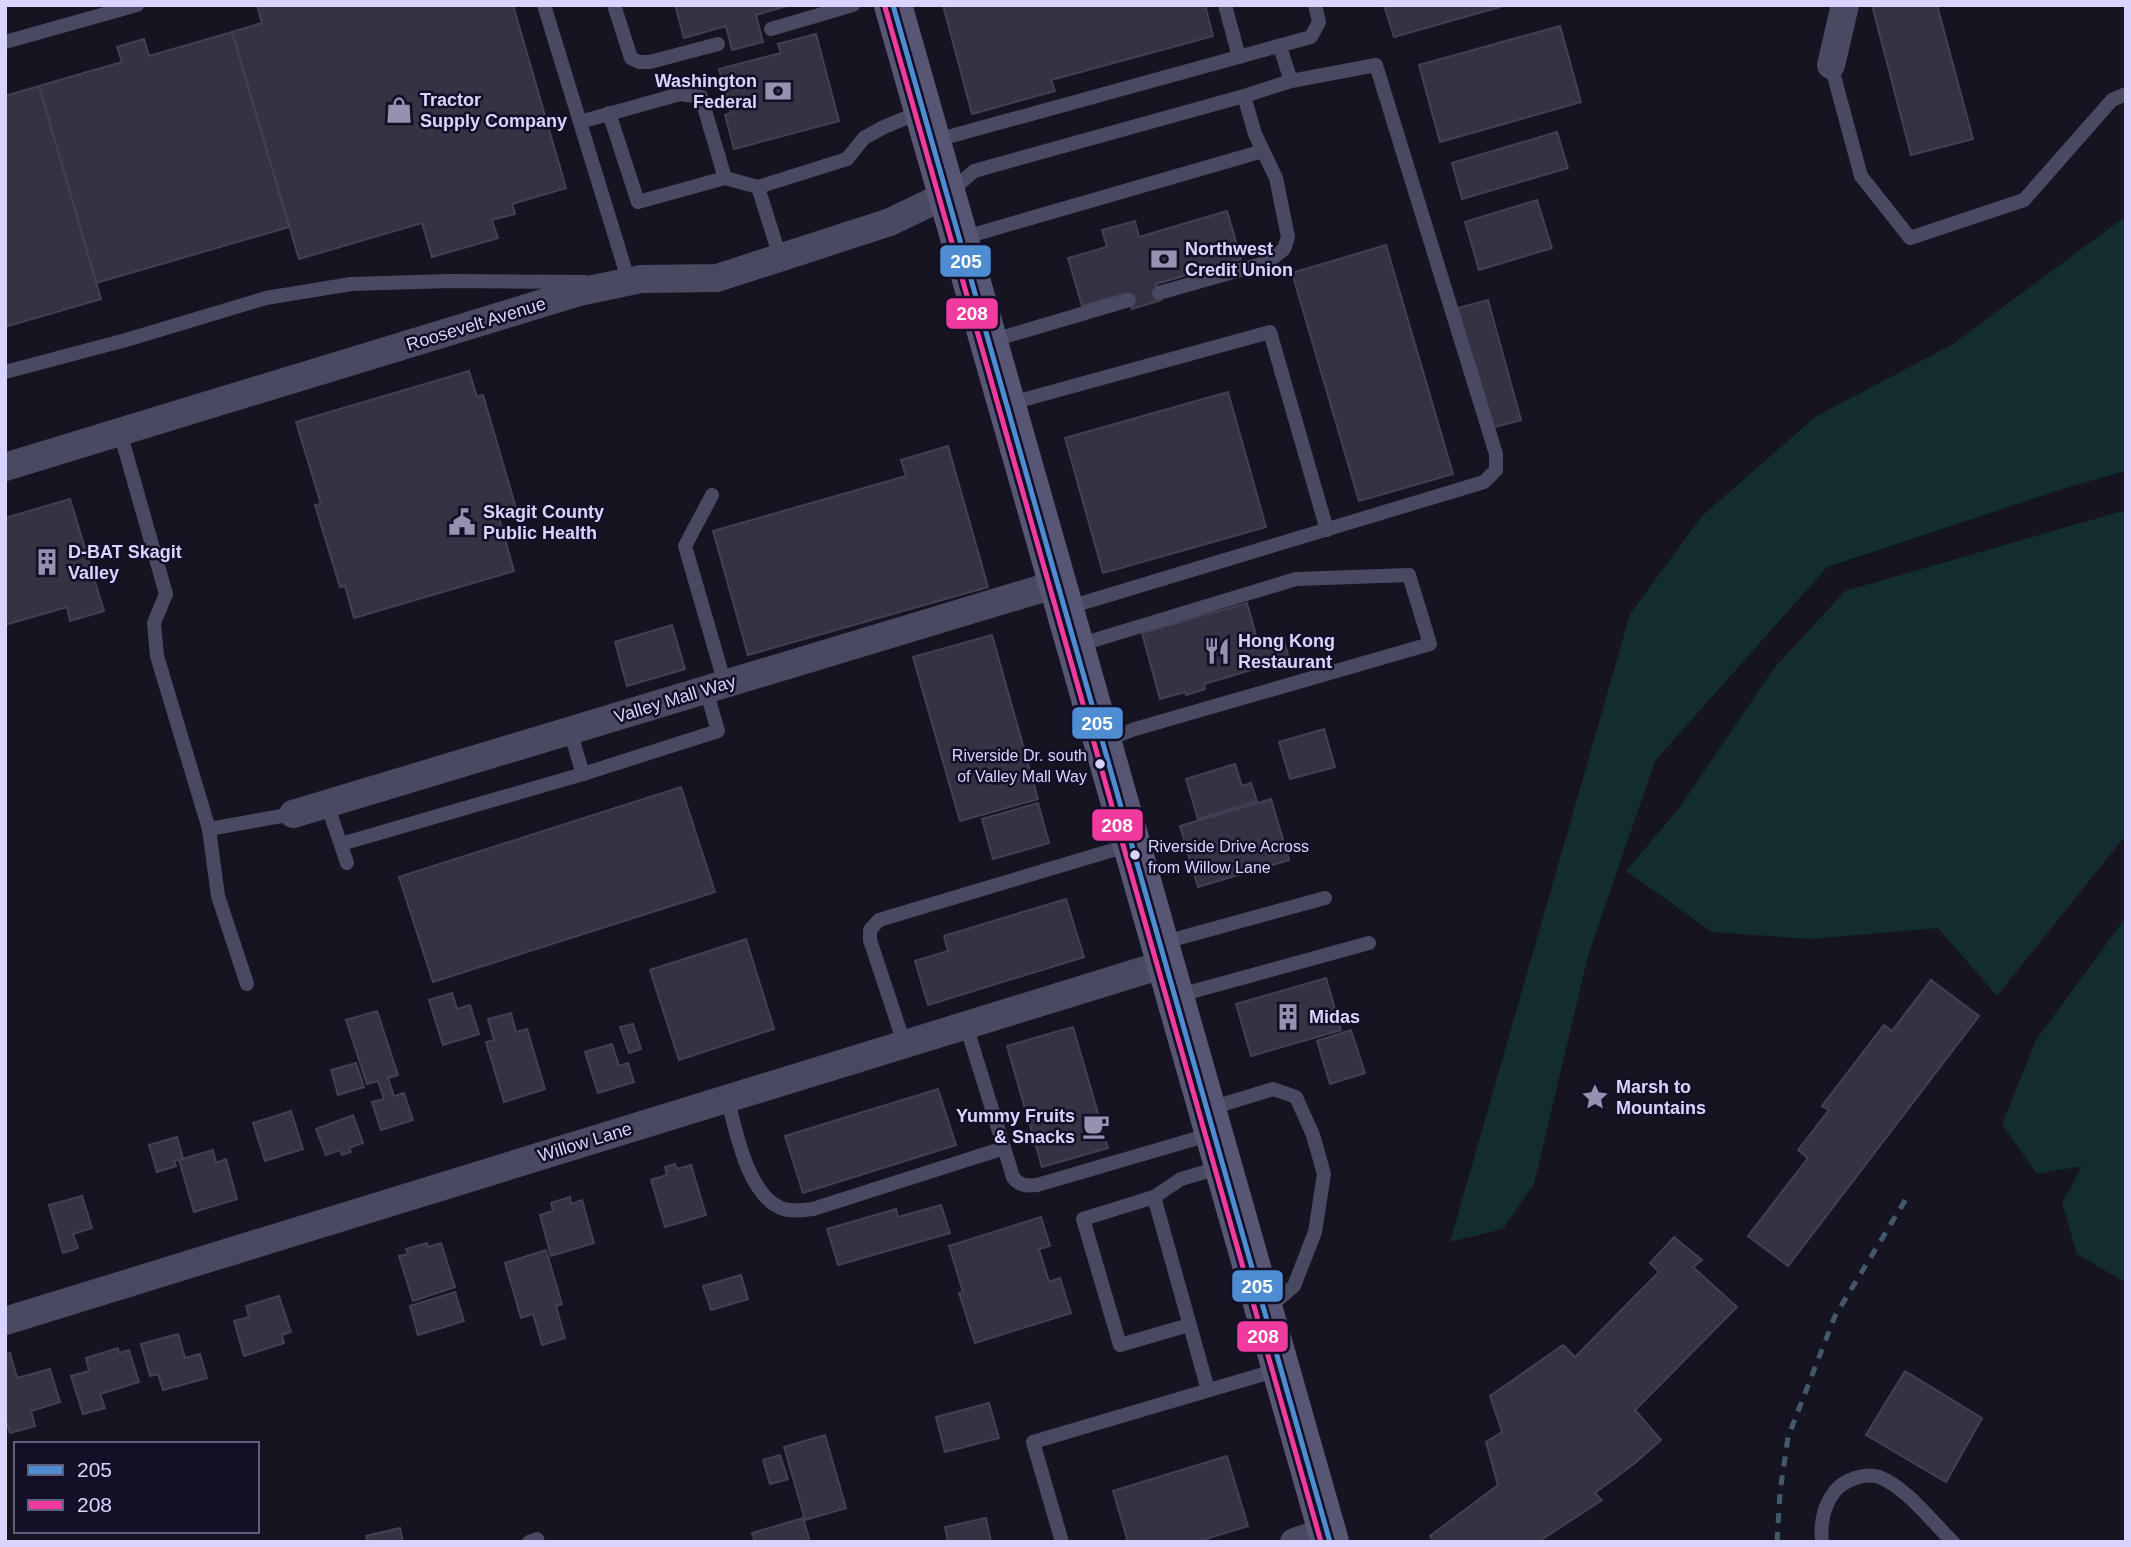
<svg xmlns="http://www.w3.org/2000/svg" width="2131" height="1547" viewBox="0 0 2131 1547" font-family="Arial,sans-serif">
<rect width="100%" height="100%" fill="#161421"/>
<g fill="#132c2d">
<path d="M2126 216V471L2072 486 1827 567 1655 761 1588 956 1534 1184 1503 1229 1450 1242 1630 614 1702 516 1815 417 1953 344Z"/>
<path d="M2126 510V835L1997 996 1938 928 1811 939 1712 932 1626 871 1680 807 1774 668 1845 591Z"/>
<path d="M2126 917V1283L2077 1254 2062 1203 2082 1166 2037 1174 2002 1124 2036 1040Z"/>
</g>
<g fill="#343243" stroke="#433f54" stroke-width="2">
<path d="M257 5H513L566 188 512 204 515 214 492 220 498 238 432 257 422 223 299 259 232 32 262 23Z"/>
<path d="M675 5H787V6L756 15 763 42 732 50 726 26 684 38Z"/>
<path d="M943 5H1205L1213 36 1051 80 1055 91 972 114Z"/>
<path d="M1384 5H1507L1394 37Z"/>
<path d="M1872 5H1937L1973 139 1911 155Z"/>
<path d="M1560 26 1581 102 1440 142 1419 65Z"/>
<path d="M232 32 289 227 96 283 39 86 122 62 117 47 144 39 149 56Z"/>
<path d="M816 34 839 121 734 149 725 115 731 113 719 69 781 53 778 44Z"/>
<path d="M39 86 101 299 5 327V96Z"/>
<path d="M1557 132 1568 168 1462 199 1452 163Z"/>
<path d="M1537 200 1552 248 1479 270 1465 222Z"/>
<path d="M1227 211 1241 259 1156 284 1161 300 1132 309 1127 293 1082 306 1068 258 1107 247 1102 230 1135 221 1139 237Z"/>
<path d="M1386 245 1453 474 1359 501 1292 273Z"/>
<path d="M1488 300 1521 420 1491 428 1458 308Z"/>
<path d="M469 371 477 397 483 395 516 508 498 514 514 571 354 618 345 586 340 587 315 505 321 504 296 422Z"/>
<path d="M1228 392 1266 527 1103 573 1065 438Z"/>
<path d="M948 446 988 587 748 655 713 531 906 476 901 460Z"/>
<path d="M70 499 104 611 70 621 67 607 5 625V518Z"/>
<path d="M1247 603 1258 643 1283 636 1289 659 1204 684 1205 689 1186 695 1185 692 1160 699 1142 633Z"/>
<path d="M672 625 685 669 627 686 615 642Z"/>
<path d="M992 635 1038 799 960 821 913 657Z"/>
<path d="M1324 729 1335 767 1290 779 1279 742Z"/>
<path d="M1235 764 1242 786 1251 783 1257 801 1198 819 1186 779Z"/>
<path d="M681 787 715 892 433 982 399 877Z"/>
<path d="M1271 799 1289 860 1198 887 1180 826Z"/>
<path d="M1038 803 1049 843 993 859 982 819Z"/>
<path d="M1066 899 1084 957 928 1005 915 961 948 951 944 936Z"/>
<path d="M746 939 774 1029 679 1060 650 970Z"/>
<path d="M1326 978 1341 1030 1251 1056 1236 1004Z"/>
<path d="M1931 980 1979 1016 1788 1266 1748 1236 1808 1158 1798 1150 1829 1110 1822 1106 1884 1025 1892 1031Z"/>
<path d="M452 993 457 1009 470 1005 479 1034 443 1045 429 1000Z"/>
<path d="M377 1011 398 1075 388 1078 394 1096 404 1093 413 1120 381 1130 372 1102 384 1099 378 1081 367 1084 346 1020Z"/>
<path d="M511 1013 516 1032 527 1029 545 1089 504 1102 486 1042 494 1040 488 1019Z"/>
<path d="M633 1024 641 1049 629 1053 620 1027Z"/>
<path d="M1073 1027 1108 1148 1042 1167 1007 1046Z"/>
<path d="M1351 1030 1365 1073 1330 1084 1317 1041Z"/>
<path d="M612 1044 619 1066 628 1063 634 1082 598 1093 585 1052Z"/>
<path d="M356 1063 364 1087 338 1095 331 1070Z"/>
<path d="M938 1089 956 1145 803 1193 785 1136Z"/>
<path d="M291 1111 303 1149 265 1161 253 1123Z"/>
<path d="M353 1115 363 1143 349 1148 351 1152 342 1155 340 1150 326 1155 316 1129Z"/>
<path d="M177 1137 183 1158 174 1161 176 1166 157 1172 149 1145Z"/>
<path d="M213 1150 216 1163 226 1159 237 1199 194 1212 179 1160Z"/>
<path d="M675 1164 677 1169 691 1165 706 1215 665 1227 651 1180 667 1175 665 1167Z"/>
<path d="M82 1196 92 1228 73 1234 78 1248 63 1253 49 1205Z"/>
<path d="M570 1197 571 1204 582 1200 594 1243 551 1256 540 1215 553 1211 551 1203Z"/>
<path d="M941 1205 950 1233 838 1265 827 1229 896 1209 898 1217Z"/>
<path d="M1041 1217 1050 1246 1039 1249 1049 1282 1060 1278 1071 1313 975 1343 959 1293 963 1292 949 1246Z"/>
<path d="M1674 1237 1702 1260 1693 1267 1737 1307 1635 1410 1661 1440 1635 1463 1595 1493 1602 1500 1538 1542H1434L1430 1536 1498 1485 1486 1442 1502 1432 1490 1396 1563 1345 1575 1357 1659 1272 1650 1263Z"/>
<path d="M427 1243 428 1247 441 1243 455 1287 413 1301 399 1256 408 1254 406 1249Z"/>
<path d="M546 1250 562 1304 556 1306 565 1338 542 1345 533 1314 521 1318 505 1263Z"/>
<path d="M741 1275 748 1299 711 1310 703 1286Z"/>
<path d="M455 1292 464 1321 418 1335 410 1306Z"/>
<path d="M279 1296 291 1332 282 1335 284 1343 244 1356 234 1321 249 1317 246 1306Z"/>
<path d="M178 1334 185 1358 200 1354 207 1378 163 1390 158 1374 150 1376 141 1344Z"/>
<path d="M118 1348 119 1353 129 1350 139 1382 100 1394 105 1408 83 1414 71 1376 89 1371 86 1358Z"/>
<path d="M10 1353 17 1378 50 1369 60 1402 31 1411 35 1426 10 1433 5 1418V1355Z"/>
<path d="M1905 1371 1982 1418 1946 1482 1866 1435Z"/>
<path d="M989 1403 999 1438 945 1452 936 1417Z"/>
<path d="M825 1435 846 1508 805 1520 784 1447Z"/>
<path d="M780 1455 788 1479 770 1484 763 1460Z"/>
<path d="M1227 1456 1248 1526 1196 1542H1128L1113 1491Z"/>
<path d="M803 1518 810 1542H755L752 1533Z"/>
<path d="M986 1518 991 1542H948L945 1527Z"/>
<path d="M400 1528 403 1542H368L366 1536Z"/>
</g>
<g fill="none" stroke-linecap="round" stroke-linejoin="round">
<g stroke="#4a4962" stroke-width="14">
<path d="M544 5 629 282H626"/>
<path d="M614 5 631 58 639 62H650L718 44"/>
<path d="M1225 5 1239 57"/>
<path d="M771 29 853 5"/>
<path d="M5 42 137 5"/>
<path d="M1280 47 1291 81"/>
<path d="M1831 65 1861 176 1910 238 2024 200 2112 100 2126 94"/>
<path d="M609 113 638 202 725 178 758 187 847 159 864 138 884 127 920 112"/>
<path d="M580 122 680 94 701 97 725 178"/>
<path d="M933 141 1311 37 1319 22 1315 5"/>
<path d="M758 187 780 257"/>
<path d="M950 192 974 171 1244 96 1291 81 1376 65 1496 454V470L1484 482 1066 608"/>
<path d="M962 238 1263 151"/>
<path d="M1159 293 1268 262 1284 249 1288 237 1276 178 1255 134 1244 96"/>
<path d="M990 341 1129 300"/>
<path d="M5 372 126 340 266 298 351 284 450 281 585 282"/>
<path d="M1008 404 1270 332 1327 530"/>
<path d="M120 432 166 594 154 623 157 656 209 829 218 896 247 984"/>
<path d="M712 495 685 546 725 684"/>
<path d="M1075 646 1296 579 1409 575 1430 644 1135 729 1103 741"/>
<path d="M583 774 718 731 706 690"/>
<path d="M327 804 347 863"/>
<path d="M209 829 293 814"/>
<path d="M341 844 583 774 570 731"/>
<path d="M1161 943 1325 898"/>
<path d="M1176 996 1369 943"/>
<path d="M966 1025 1013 1177C1019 1186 1027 1186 1037 1185L1212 1134"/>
<path d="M904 1043 870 940V930L879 920 1130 845"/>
<path d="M727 1098C736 1130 747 1194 781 1208 790 1212 804 1210 813 1209L1004 1148"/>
<path d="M1208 1109 1273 1089 1296 1097 1313 1135 1324 1174 1315 1232 1294 1286 1267 1309"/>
<path d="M1154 1197 1208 1390"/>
<path d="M1189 1325 1120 1345 1083 1219 1154 1197 1181 1179 1222 1167"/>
<path d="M529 1542 537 1539 538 1542"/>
<path d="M1062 1542 1033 1442 1281 1369"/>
<path d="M1822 1542C1820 1523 1823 1506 1835 1491 1844 1480 1866 1472 1879 1477 1906 1487 1932 1522 1953 1542"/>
</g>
<g stroke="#4a4962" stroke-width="28">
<path d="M1831 65 1845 5"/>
<path d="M5 467 579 292 641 279 717 278 890 222 946 195"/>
<path d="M293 814 1057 584"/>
<path d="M5 1321 1165 964"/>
<path d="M1294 1542 1327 1531"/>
</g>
<path stroke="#575674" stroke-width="38" d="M893 5 1330 1542"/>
<path stroke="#43596b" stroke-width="5" stroke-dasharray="10 9" stroke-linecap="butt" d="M1777 1542 1780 1492 1788 1437 1835 1316 1906 1199"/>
<defs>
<path id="bus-1" d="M893 5 1330 1542"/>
<path id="bus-2" d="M885 7 1321 1542"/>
</defs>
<use href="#bus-1" stroke="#130f26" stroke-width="10"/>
<use href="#bus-2" stroke="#130f26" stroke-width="10"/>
<use href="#bus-1" stroke="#4f8dd2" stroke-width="5"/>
<use href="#bus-2" stroke="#f13a9d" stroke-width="5"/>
</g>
<defs>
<symbol id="bank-bare" viewBox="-9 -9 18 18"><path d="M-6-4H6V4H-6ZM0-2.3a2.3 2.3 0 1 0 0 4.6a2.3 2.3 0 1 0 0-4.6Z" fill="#9591b1" stroke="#130f26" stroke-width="2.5" paint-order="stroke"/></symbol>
<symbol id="shop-bare" viewBox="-9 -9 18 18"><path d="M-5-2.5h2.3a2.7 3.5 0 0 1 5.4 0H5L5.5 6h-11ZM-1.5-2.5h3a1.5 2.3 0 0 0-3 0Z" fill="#9591b1" stroke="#130f26" stroke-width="2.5" paint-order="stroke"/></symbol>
<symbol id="civic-bare" viewBox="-9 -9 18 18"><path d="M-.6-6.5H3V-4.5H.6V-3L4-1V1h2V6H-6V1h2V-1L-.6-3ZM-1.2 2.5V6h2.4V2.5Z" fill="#9591b1" stroke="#130f26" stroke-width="2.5" paint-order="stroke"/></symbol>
<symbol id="building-bare" viewBox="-9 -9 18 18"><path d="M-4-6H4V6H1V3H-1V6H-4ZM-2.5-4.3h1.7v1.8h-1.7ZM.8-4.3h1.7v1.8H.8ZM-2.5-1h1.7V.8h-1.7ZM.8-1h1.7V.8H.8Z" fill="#9591b1" stroke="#130f26" stroke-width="2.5" paint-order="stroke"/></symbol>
<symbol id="restaurant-bare" viewBox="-9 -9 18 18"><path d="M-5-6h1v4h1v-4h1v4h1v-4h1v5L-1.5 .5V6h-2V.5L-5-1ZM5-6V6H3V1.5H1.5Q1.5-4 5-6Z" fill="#9591b1" stroke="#130f26" stroke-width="2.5" paint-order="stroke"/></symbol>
<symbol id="sight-bare" viewBox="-9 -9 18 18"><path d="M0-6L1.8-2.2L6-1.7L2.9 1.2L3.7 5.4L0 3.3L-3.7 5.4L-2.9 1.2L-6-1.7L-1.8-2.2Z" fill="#9591b1" stroke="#130f26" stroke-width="2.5" paint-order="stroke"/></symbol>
<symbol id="cafe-bare" viewBox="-9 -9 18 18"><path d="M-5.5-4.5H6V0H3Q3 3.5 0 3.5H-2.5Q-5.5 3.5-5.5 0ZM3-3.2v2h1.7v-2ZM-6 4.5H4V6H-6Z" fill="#9591b1" stroke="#130f26" stroke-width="2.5" paint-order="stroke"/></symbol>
</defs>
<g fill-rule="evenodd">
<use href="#bank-bare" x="759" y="72" width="38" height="38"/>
<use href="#shop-bare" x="380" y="91" width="38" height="38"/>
<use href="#bank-bare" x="1145" y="240" width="38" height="38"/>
<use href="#civic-bare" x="443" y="503" width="38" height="38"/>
<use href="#building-bare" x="28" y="543" width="38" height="38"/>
<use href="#restaurant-bare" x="1198" y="632" width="38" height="38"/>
<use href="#building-bare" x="1269" y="998" width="38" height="38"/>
<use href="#sight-bare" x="1576" y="1078" width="38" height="38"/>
<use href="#cafe-bare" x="1077" y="1107" width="38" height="38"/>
</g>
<g fill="#d9d4ff" stroke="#130f26" stroke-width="2.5">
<circle cx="1100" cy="764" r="6"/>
<circle cx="1135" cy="855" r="6"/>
</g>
<g text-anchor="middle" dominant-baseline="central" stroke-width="5" stroke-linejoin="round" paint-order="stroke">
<g font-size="16" fill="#d9d4ff" stroke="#130f26" text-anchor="end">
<text x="1087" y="755">Riverside Dr. south<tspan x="1087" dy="21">of Valley Mall Way</tspan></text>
<text x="1148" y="846" text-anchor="start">Riverside Drive Across<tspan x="1148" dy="21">from Willow Lane</tspan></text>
</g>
<g font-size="18" font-weight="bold" fill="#d9d4ff" stroke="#130f26" text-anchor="start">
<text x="757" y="81" text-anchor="end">Washington<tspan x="757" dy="21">Federal</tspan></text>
<text x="420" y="100">Tractor<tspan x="420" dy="21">Supply Company</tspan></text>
<text x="1185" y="249">Northwest<tspan x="1185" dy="21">Credit Union</tspan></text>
<text x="483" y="512">Skagit County<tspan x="483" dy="21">Public Health</tspan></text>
<text x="68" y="552">D-BAT Skagit<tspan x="68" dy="21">Valley</tspan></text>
<text x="1238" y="641">Hong Kong<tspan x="1238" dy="21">Restaurant</tspan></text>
<text x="1309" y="1017">Midas</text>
<text x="1616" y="1087">Marsh to<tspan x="1616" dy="21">Mountains</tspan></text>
<text x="1075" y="1116" text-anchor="end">Yummy Fruits<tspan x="1075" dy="21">&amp; Snacks</tspan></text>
</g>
<g font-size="18" fill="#d9d4ff" stroke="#130f26">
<text transform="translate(476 324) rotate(-17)">Roosevelt Avenue</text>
<text transform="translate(675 699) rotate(-17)">Valley Mall Way</text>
<text transform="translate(585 1142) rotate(-17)">Willow Lane</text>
</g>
</g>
<g stroke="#130f26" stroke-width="2.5">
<rect x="939" y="244" width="53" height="34" rx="7" fill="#4f8dd2"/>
<rect x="945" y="297" width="54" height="33" rx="7" fill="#f13a9d"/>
<rect x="1071" y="706" width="53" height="34" rx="7" fill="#4f8dd2"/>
<rect x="1091" y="808" width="53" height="34" rx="7" fill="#f13a9d"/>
<rect x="1231" y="1269" width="53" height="34" rx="7" fill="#4f8dd2"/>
<rect x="1236" y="1320" width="53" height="33" rx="7" fill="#f13a9d"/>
</g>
<g font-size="19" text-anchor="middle" font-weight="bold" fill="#fff">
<text x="966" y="268">205</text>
<text x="972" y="320">208</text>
<text x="1097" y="730">205</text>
<text x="1117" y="832">208</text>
<text x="1257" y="1293">205</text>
<text x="1263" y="1343">208</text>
</g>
<rect width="2131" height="1547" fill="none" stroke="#d9d4ff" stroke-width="14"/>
<rect x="14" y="1442" width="245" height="91" fill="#130f26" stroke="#625e7d" stroke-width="2"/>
<rect x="28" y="1465" width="35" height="10" fill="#4f8dd2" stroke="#625e7d" stroke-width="2"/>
<text x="77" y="1477" font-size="21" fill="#d9d4ff">205</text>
<rect x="28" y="1500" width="35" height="10" fill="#f13a9d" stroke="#625e7d" stroke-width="2"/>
<text x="77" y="1512" font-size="21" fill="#d9d4ff">208</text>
</svg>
